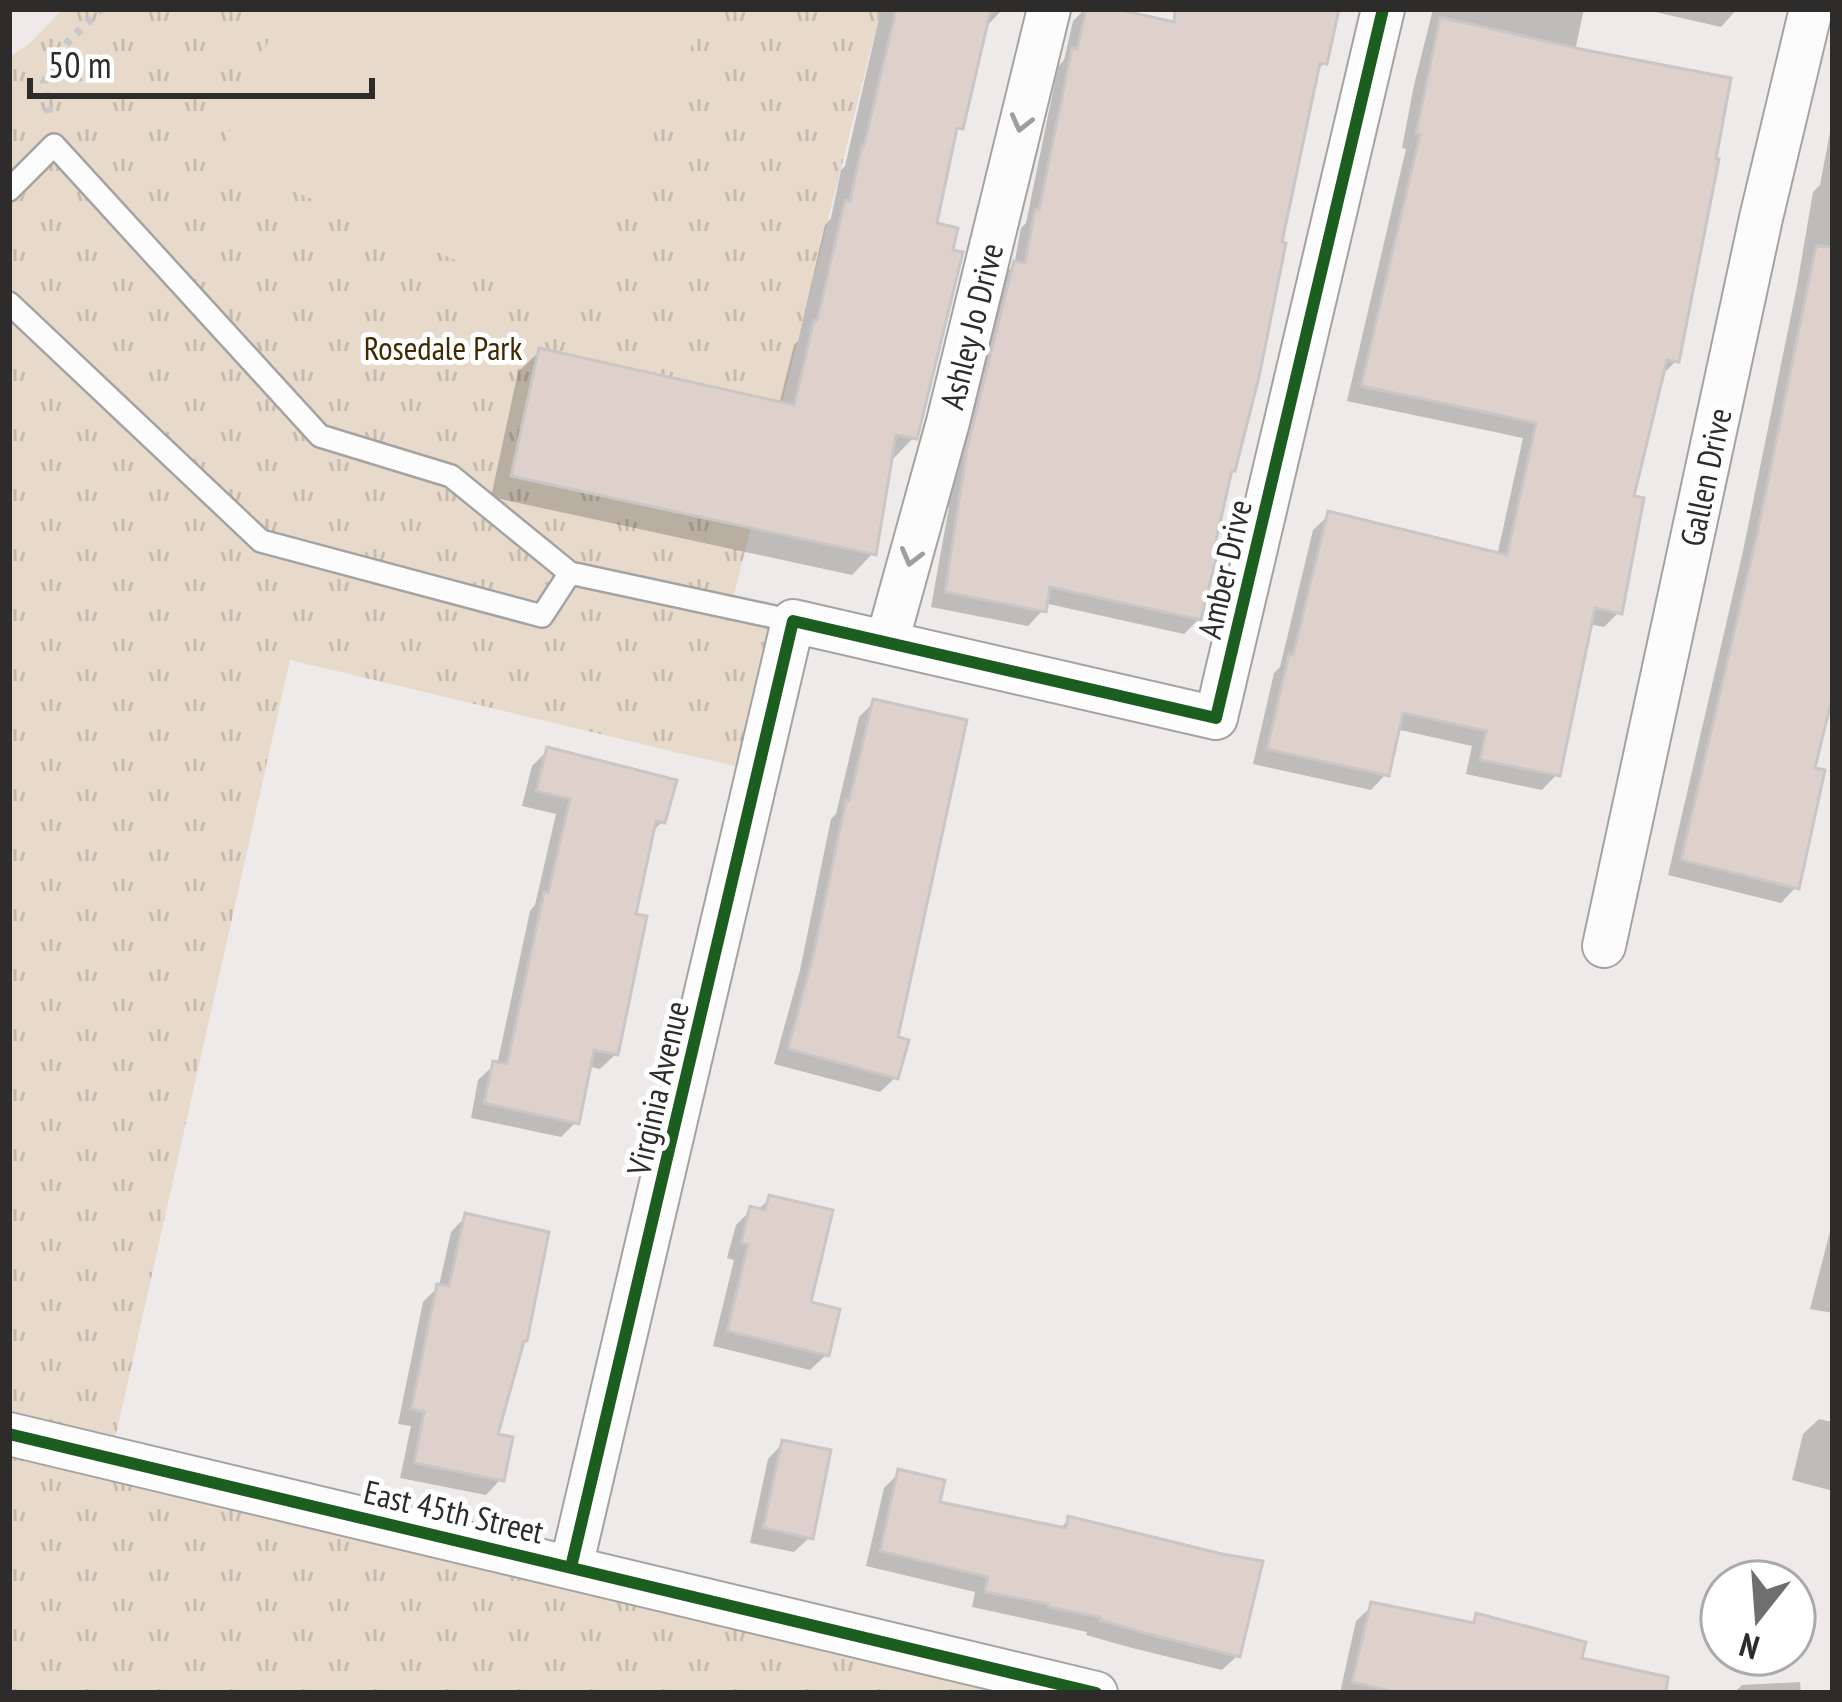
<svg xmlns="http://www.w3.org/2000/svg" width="1842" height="1702" viewBox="0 0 1842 1702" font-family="'PT Sans Narrow',sans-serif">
<defs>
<pattern id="grass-tufts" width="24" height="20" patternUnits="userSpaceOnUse" patternTransform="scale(3)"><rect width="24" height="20" fill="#e7daca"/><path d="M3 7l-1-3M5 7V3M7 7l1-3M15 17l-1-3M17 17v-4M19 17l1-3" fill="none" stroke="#c6bbae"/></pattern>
</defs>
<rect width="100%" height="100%" fill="#eeeaea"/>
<path fill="url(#grass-tufts)" d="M63 9H881L731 607 793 621 759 772 290 660 111 1457 1096 1693H9V57L28 45Z"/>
<path fill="#e7daca" d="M282 9H707L578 312 218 159Z"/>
<g fill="#0003">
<path d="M881 9H1003L983 30 960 128 952 135 933 225 914 437 893 459 889 458 873 553 852 575 491 497 518 372 540 351 779 405 794 345 798 341 825 225 831 218 841 170 845 166Z"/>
<path d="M1085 9H1102L1197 30 1213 9H1336L1325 63 1314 73 1199 619 1184 634 1044 603 1043 610 1028 626 931 607 949 507H946L999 279 1014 265 1021 228 1026 223 1058 67 1064 60 1073 21Z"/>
<path d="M1433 9H1584L1575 51 1676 361 1660 377 1631 499 1619 612 1604 627 1588 624 1557 774 1542 790 1466 774 1472 746 1396 729 1386 774 1371 790 1253 764 1274 673 1280 667 1313 530 1329 515 1497 556 1523 438 1347 401 1406 149 1402 148 1414 85Z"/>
<path d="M1642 9H1737L1721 27Z"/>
<path d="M1833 116V681L1811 771 1796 887 1781 903 1668 875 1743 551 1797 286 1813 192 1820 185Z"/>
<path d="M874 702 896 1077 880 1092 774 1064 800 970 831 819 836 814 859 717Z"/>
<path d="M548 750 662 822 651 833 633 916 616 1054 600 1069 587 1066 576 1122 561 1137 471 1118 478 1080 494 1065H497L530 911 535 905 556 814 522 806 532 766Z"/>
<path d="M770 1198 826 1355 810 1370 713 1346 734 1260 727 1258 736 1225 751 1210 757 1211Z"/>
<path d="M466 1216 520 1344 494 1437 501 1479 486 1495 400 1478 411 1426 398 1424 423 1302 439 1286 451 1232Z"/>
<path d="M1833 1220V1313L1810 1309Z"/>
<path d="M1819 1419 1833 1422V1491L1792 1480 1803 1434Z"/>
<path d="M783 1443 810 1537 794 1552 750 1543 768 1459Z"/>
<path d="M899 1473 936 1504 1059 1529 1069 1520 1238 1655 1222 1670 1132 1648 1086 1635 1087 1632 972 1607 975 1592 866 1566 884 1488Z"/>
<path d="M1372 1606 1468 1625 1477 1616 1662 1693H1340L1356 1621Z"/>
<path d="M1800 1682 1801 1693H1734L1742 1685Z"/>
</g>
<g fill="#ded1cc" stroke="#c9c6c5" stroke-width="3">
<path d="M896 9H991L963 129 957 128 937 223 958 228 953 250 963 252 917 439 896 435 876 555 511 476 539 348 794 405 814 320 817 321 845 200 850 201 862 145 864 146Z"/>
<path d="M1086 9H1116L1174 22 1175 9H1339L1327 64 1320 63 1282 242 1286 243 1259 377 1235 471 1232 470 1215 545 1219 546 1201 620 1050 587 1046 612 945 592 967 448 1014 261 1025 263 1035 209 1039 210 1072 48 1077 49Z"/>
<path d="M1440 17 1580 49 1731 78 1716 159H1719L1679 362 1667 360 1634 496 1644 498 1622 614 1595 608 1560 776 1480 760 1486 731 1403 713 1389 776 1267 749 1289 654 1293 655 1328 511 1507 555 1536 423 1361 386 1420 134H1416Z"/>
<path d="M1816 246 1833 247V694L1815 768 1825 770 1799 889 1681 860 1757 534Z"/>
<path d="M873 699 967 720 898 1037 909 1040 898 1079 788 1049 814 952 846 800 849 801Z"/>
<path d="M547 747 677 780 665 823 656 821 636 914 647 916 618 1055 594 1050 579 1124 484 1103 493 1061 507 1064 544 892 548 893 570 799 536 791Z"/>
<path d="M769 1195 833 1210 811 1302 840 1309 829 1356 727 1331 748 1245 741 1243 750 1206 765 1210Z"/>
<path d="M465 1213 549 1232 527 1341H524L498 1434 513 1437 504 1481 414 1463 424 1412 411 1409 437 1284 449 1286Z"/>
<path d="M782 1440 831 1450 813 1539 763 1528Z"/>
<path d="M898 1469 945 1480 940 1502 1066 1528 1068 1516 1222 1554 1263 1561 1240 1657 1148 1634 1100 1620V1617L1048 1607V1604L985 1592 988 1577 880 1551Z"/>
<path d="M1371 1602 1474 1623 1476 1613 1586 1642 1582 1658 1668 1677 1666 1693H1399L1352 1682Z"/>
</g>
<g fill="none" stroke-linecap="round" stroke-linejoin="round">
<defs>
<g id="lane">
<path d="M9 190 54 145 320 436 451 476 570 573 793 621"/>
<path d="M9 303 261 541 542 616 570 573"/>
</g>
<g id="street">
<path d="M887 642 948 422 1049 9"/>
<path d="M1604 946 1761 218 1811 9"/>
<path d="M9 1434 1096 1693"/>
<path d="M571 1567 793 621 1216 718 1383 9"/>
</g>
</defs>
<use href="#lane" stroke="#a5a2a2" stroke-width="26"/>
<use href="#street" stroke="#a5a2a2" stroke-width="46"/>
<path stroke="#c9c8c8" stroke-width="8" stroke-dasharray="6 9" stroke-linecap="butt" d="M49 113 44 82 68 42 101 9"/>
<use href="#lane" stroke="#fcfcfc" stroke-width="21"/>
<use href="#street" stroke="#fcfcfc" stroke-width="42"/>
<defs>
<g id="cycleway">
<path d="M9 1434 1096 1693"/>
<path d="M571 1567 793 621 1216 718 1383 9"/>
</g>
</defs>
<use href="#cycleway" stroke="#fff" stroke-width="20"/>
<use href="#cycleway" stroke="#1b5e20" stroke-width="12"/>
</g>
<defs><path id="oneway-chevron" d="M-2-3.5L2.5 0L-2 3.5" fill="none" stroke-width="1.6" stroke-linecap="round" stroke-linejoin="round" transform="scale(3)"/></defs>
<g stroke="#9f9e9e">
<use href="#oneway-chevron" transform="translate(1021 123) rotate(104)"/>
<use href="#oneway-chevron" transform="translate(911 557) rotate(105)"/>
</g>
<g text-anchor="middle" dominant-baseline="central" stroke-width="10" stroke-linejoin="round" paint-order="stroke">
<g font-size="33" fill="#2e2b2b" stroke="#fff">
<text transform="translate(971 326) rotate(-76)">Ashley Jo Drive</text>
<text transform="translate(1705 477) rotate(-78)">Gallen Drive</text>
<text transform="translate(1224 569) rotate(-77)">Amber Drive</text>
<text transform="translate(657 1088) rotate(-77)">Virginia Avenue</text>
<text transform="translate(454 1511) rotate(13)">East 45th Street</text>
</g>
<g font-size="33" fill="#3e2901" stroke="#fff">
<text x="443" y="347">Rosedale Park</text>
</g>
</g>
<rect width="1842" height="1702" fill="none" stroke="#2e2b2b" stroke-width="24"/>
<g transform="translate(1758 1618) rotate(197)"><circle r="57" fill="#ffffff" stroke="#abaaaa" stroke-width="3"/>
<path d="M0-9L21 45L0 30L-21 45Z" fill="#716e6e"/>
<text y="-18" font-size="33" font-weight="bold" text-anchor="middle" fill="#2e2b2b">N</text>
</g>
<path d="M30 78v18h342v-18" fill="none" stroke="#2e2b2b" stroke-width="6"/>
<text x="48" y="78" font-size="36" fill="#2e2b2b" stroke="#ffffff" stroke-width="9" paint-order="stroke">50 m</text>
</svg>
